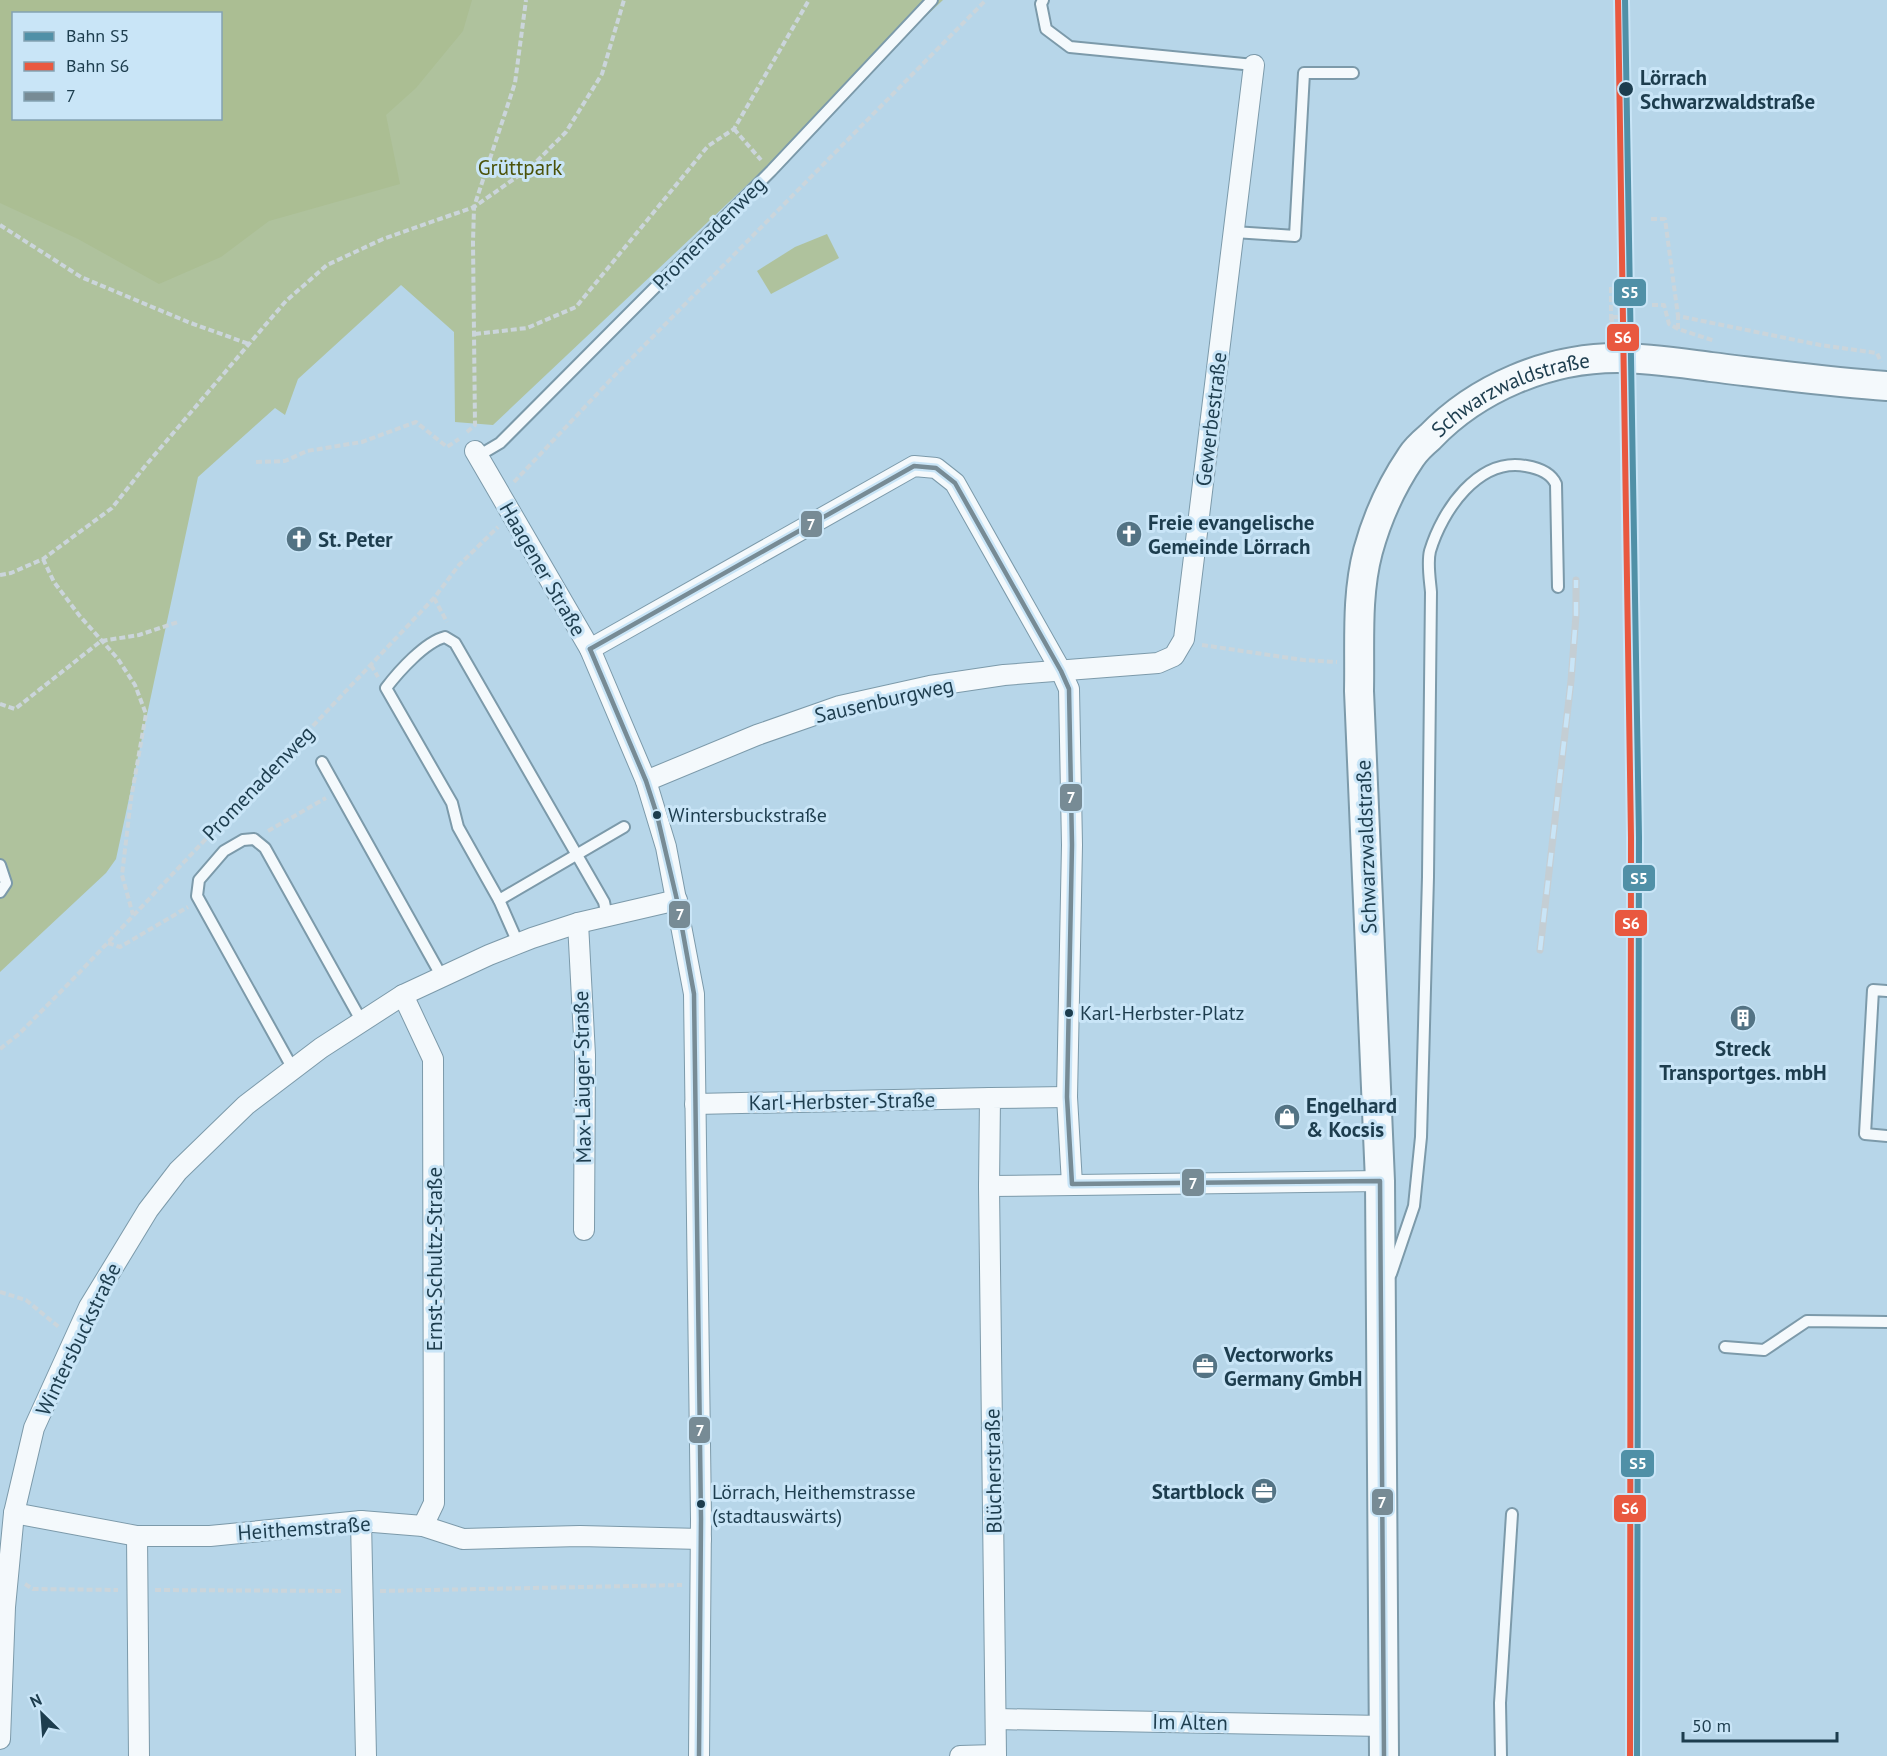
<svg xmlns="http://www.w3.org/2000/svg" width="1887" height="1756" viewBox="0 0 1887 1756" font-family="'PT Sans',sans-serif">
<rect width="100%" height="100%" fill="#b7d6e9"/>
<g fill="#afc29d" fill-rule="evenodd">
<path d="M0 0H943L493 425 455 422 454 332 401 285 298 379 285 415 275 408 198 477 116 859 106 873 0 972ZM14 14H220V118H14Z"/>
<path d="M827 234 839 258 771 294 757 271 795 247Z"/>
</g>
<path fill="#abbe93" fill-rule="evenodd" d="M0 0H472L463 31 416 88 386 115 400 184 269 221 221 257 159 284 78 239 0 203ZM14 14H220V118H14Z"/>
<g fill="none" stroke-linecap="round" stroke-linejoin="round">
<defs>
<g id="lane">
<path d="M1043 0 1041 4 1046 29 1070 47 1254 65"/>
<path d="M1234 232 1295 236 1304 73H1353"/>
<path d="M478 456 500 443 771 171 932 0"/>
<path d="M322 762 442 977"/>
<path d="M0 865 6 883 0 892"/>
<path d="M499 900 624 827"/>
<path d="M518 943 499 900 458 827 452 803 386 688C399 671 425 642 445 637L455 643 604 902 607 916"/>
<path d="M1887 991 1873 990 1865 1134 1887 1136"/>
<path d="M293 1069 197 896 199 880 224 851 243 840 254 839 265 848 362 1022"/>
<path d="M1391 1274 1414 1206 1421 1137 1428 877 1431 592C1430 580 1427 563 1430 551 1442 511 1478 457 1526 466 1538 468 1551 473 1556 484L1558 587"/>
<path d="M1725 1347 1764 1350 1807 1321 1887 1322"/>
<path d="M1501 1756 1500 1703 1512 1514"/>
</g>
<g id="street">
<path d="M475 451 590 649 646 781 666 847 694 994 701 1519 699 1756"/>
<path d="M590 649 914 466 936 468 955 483 1061 671 1069 689 1072 845 1067 1097 1072 1184"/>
<path d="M646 781 757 735 840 706 930 686 1004 675 1158 663 1174 656 1184 639 1254 65"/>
<path d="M578 923 585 1055 584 1230"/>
<path d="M403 995 433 1059 434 1503 423 1526"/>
<path d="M1067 1097 990 1098 989 1186 1380 1181"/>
<path d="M695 1104 990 1098"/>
<path d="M989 1186 996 1756"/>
<path d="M14 1513 137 1536H210L361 1521 423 1526 463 1539 580 1536 701 1539"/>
<path d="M361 1521 366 1756"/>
<path d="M137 1536 139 1756"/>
<path d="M996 1719 1384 1726"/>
<path d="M0 1739 5 1607 14 1513 34 1428 89 1307 148 1210 178 1171 246 1105 321 1048 403 995 489 955 532 938 578 923 677 900"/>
<path d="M960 1756 996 1755"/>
</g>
<g id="secondary">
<path id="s1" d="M1384 1756 1380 1181 1359 691C1360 644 1356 596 1368 551 1377 518 1392 485 1411 457 1416 449 1423 443 1430 437 1477 388 1548 358 1617 358 1648 358 1680 363 1711 367 1770 374 1828 382 1887 386"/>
</g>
</defs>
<use href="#lane" stroke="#7c9aaa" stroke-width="14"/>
<use href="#street" stroke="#7c9aaa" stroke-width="22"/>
<use href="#secondary" stroke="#7c9aaa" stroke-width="32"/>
<g stroke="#cbd5db" stroke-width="4" stroke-dasharray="6 3" stroke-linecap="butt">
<path d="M734 129 761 160"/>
<path d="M1651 219H1665L1678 316 1820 345 1877 353 1881 362"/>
<path d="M0 225 81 277 188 322 249 344"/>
<path d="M1619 287V299"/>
<path d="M1652 305H1664L1669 324 1678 329 1715 341"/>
<path d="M1620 317V332H1611V287L1624 286"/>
<path d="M1678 329V316"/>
<path d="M475 334 527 328 576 307 708 146 734 129 809 0"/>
<path d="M467 432 475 425 473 242 474 207 515 83 526 0"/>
<path d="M256 462 285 461 307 451 362 442 416 422 447 447 459 439"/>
<path d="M514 482 615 375 986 0"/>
<path d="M43 559 54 582 79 615 118 659 135 685 146 714 131 799 122 875 133 915"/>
<path d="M0 575 11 573 43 559 112 508 146 465 249 344 286 301 327 265 383 239 474 207 531 167 566 132 602 74 624 0"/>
<path d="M434 598 447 622"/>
<path d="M1202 645 1303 660 1337 662"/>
<path d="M371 665 378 677"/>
<path d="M0 704 15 709 101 641 139 635 178 622"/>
<path d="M268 831 326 798"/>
<path d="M108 943 120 947 188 907"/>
<path d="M0 1049 19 1034 79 973 434 598 459 565 498 527"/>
<path d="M0 1292 26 1300 60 1328"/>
<path d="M25 1584 33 1589 118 1590"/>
<path d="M155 1590 343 1591"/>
<path d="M380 1591 682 1585"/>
</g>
<use href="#lane" stroke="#f4f9fc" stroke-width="10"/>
<use href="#street" stroke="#f4f9fc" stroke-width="20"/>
<use href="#secondary" stroke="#f4f9fc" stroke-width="28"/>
<defs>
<path id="rail" d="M1540 950 1571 681 1576 615V580"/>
</defs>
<use href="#rail" stroke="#c4ced4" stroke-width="7"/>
<use href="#rail" stroke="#c9e5f7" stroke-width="4.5" stroke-dasharray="14" stroke-linecap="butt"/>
<path stroke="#cbd5db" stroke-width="4" stroke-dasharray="6 3" stroke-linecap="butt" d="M1612 334V317H1620"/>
<defs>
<g id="bus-1">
<path d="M590 649 914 466 936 468 955 483 1061 671 1069 689 1072 845 1067 1097 1072 1184 1380 1181 1384 1756"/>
<path d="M590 649 646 781 657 815 677 900 694 994 701 1519 699 1756"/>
</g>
</defs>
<use href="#bus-1" stroke="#c9e5f7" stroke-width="9"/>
<use href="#bus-1" stroke="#778b95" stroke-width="4.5"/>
<defs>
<path id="rail-1" d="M1625 0 1639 837 1637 1756"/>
<path id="rail-2" d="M1618 0 1631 837 1630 1756"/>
</defs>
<use href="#rail-1" stroke="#c9e5f7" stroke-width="10"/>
<use href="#rail-2" stroke="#c9e5f7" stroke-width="10"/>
<use href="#rail-1" stroke="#5090a7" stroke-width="6"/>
<use href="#rail-2" stroke="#e9583f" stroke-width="6"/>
</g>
<defs>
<symbol id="church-disc" viewBox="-11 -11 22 22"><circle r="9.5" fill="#537384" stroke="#c9e5f7"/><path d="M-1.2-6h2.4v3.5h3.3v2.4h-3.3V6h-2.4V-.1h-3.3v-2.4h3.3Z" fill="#fff"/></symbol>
<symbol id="building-disc" viewBox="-11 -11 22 22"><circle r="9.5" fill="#537384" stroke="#c9e5f7"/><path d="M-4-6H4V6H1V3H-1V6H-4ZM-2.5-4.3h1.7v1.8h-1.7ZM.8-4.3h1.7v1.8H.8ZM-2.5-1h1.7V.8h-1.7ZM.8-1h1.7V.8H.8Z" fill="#fff"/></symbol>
<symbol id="shop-disc" viewBox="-11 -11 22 22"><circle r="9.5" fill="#537384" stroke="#c9e5f7"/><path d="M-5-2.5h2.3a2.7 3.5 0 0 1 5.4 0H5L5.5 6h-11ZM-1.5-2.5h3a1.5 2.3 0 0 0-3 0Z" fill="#fff"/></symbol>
<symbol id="office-disc" viewBox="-11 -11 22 22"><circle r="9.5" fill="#537384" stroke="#c9e5f7"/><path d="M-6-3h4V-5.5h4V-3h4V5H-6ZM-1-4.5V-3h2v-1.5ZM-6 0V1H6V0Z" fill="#fff"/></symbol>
</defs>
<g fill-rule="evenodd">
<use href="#church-disc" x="1114" y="519" width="30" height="30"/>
<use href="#church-disc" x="284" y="524" width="30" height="30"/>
<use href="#building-disc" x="1728" y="1003" width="30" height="30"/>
<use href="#shop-disc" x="1272" y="1102" width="30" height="30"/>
<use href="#office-disc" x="1190" y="1351" width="30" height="30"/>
<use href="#office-disc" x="1249" y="1476" width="30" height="30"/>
</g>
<g fill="#1d3d4e" stroke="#c9e5f7" stroke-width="2">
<circle cx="1626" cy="89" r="8"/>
<circle cx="657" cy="815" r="5"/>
<circle cx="1069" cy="1013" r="5"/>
<circle cx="701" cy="1504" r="5"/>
</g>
<g text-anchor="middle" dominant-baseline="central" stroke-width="6" stroke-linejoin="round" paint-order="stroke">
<g font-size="20" fill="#1d3d4e" stroke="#c9e5f7" text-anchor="start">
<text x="668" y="815">Wintersbuckstraße</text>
<text x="1080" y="1013">Karl-Herbster-Platz</text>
<text x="712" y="1492">Lörrach, Heithemstrasse<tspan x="712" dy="24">(stadtauswärts)</tspan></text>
</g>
<g font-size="21" font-weight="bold" fill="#1d3d4e" stroke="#c9e5f7" text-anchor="start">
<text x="1640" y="77">Lörrach<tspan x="1640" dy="24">Schwarzwaldstraße</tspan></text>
</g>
<g font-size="21" fill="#4b5209" stroke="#c9e5f7">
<text x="520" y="167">Grüttpark</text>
</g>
<g font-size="21" fill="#1d3d4e" stroke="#c9e5f7">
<text transform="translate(709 233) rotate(-45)">Promenadenweg</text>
<text stroke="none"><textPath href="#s1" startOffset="1431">Schwarzwaldstraße</textPath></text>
<text transform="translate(1211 419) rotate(-83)">Gewerbestraße</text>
<text transform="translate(543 569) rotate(60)">Haagener Straße</text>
<text transform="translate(884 700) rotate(-13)">Sausenburgweg</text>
<text transform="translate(258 783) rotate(-46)">Promenadenweg</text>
<text transform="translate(1366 847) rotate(-92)">Schwarzwaldstraße</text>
<text transform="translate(582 1077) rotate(-91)">Max-Läuger-Straße</text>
<text transform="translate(842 1101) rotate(-1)">Karl-Herbster-Straße</text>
<text transform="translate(434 1259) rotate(-90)">Ernst-Schultz-Straße</text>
<text transform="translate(78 1339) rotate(-64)">Wintersbuckstraße</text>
<text transform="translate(993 1471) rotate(-91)">Blücherstraße</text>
<text transform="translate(304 1528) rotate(-4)">Heithemstraße</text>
<text transform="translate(1190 1722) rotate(1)">Im Alten</text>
</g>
<g font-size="21" font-weight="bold" fill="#1d3d4e" stroke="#c9e5f7" text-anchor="start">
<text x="1148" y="522">Freie evangelische<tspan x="1148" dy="24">Gemeinde Lörrach</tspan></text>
<text x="318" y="539">St. Peter</text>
<text x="1743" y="1048" text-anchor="middle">Streck<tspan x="1743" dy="24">Transportges. mbH</tspan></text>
<text x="1306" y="1105">Engelhard<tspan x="1306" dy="24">&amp; Kocsis</tspan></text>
<text x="1224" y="1354">Vectorworks<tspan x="1224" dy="24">Germany GmbH</tspan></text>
<text x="1244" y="1491" text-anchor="end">Startblock</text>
</g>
</g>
<g stroke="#c9e5f7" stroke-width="2">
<rect x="1613" y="278" width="34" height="29" rx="6" fill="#5090a7"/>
<rect x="1606" y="323" width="34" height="29" rx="6" fill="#e9583f"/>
<rect x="800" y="510" width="23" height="28" rx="6" fill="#778b95"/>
<rect x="1059" y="783" width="24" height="29" rx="6" fill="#778b95"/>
<rect x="1622" y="864" width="34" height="28" rx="6" fill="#5090a7"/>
<rect x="668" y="900" width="23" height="29" rx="6" fill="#778b95"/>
<rect x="1614" y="909" width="34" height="28" rx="6" fill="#e9583f"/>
<rect x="1181" y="1168" width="24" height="29" rx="6" fill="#778b95"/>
<rect x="688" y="1416" width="23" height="28" rx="6" fill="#778b95"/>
<rect x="1620" y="1449" width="35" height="29" rx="6" fill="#5090a7"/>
<rect x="1371" y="1488" width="23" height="28" rx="6" fill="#778b95"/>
<rect x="1613" y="1494" width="34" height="29" rx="6" fill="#e9583f"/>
</g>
<g font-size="16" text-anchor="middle" font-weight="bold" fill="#fff">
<text x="1630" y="298">S5</text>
<text x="1623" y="343">S6</text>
<text x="811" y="530">7</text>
<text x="1071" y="803">7</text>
<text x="1639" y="884">S5</text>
<text x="680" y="920">7</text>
<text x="1631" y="929">S6</text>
<text x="1193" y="1189">7</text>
<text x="700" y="1436">7</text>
<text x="1638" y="1469">S5</text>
<text x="1382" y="1508">7</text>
<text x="1630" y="1514">S6</text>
</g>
<rect x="12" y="12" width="210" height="108" fill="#c9e5f7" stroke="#84a2b3" stroke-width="1.5"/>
<rect x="24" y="32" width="30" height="9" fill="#5090a7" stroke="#84a2b3" stroke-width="1.5"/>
<text x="66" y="42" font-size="18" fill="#1d3d4e">Bahn S5</text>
<rect x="24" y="62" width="30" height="9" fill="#e9583f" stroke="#84a2b3" stroke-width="1.5"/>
<text x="66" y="72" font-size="18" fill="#1d3d4e">Bahn S6</text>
<rect x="24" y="92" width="30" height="9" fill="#778b95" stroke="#84a2b3" stroke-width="1.5"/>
<text x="66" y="102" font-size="18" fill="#1d3d4e">7</text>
<g transform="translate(42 1714) rotate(335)" stroke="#c9e5f7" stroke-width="4.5" paint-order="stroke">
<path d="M0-4.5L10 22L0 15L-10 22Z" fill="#1d3d4e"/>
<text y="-9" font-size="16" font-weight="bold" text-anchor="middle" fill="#1d3d4e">N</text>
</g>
<path d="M1683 1732v9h154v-9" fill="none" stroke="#1d3d4e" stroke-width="3"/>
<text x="1692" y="1732" font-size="18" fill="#1d3d4e" stroke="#c9e5f7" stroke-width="4.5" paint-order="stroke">50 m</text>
</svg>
